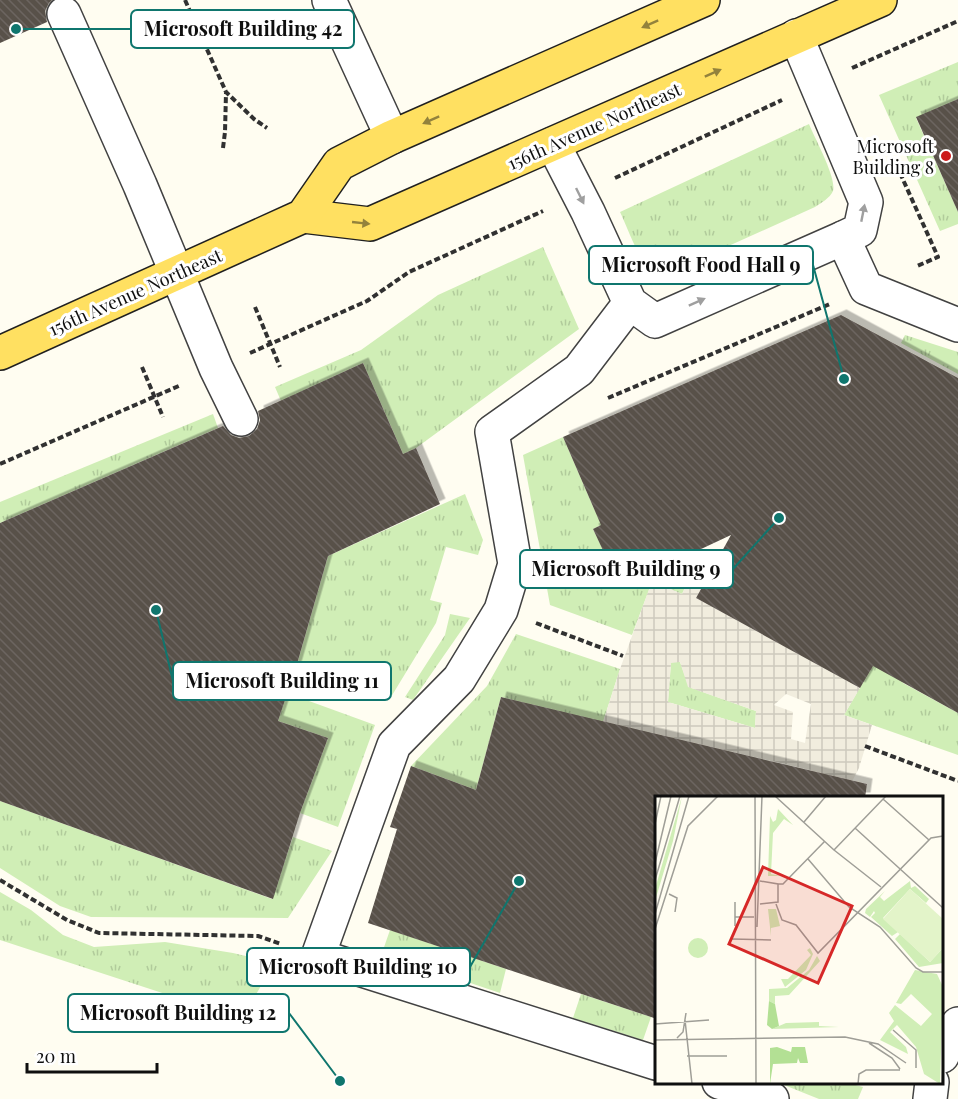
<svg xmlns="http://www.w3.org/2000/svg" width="958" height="1099" viewBox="0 0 958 1099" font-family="'Playfair Display',serif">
<defs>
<pattern id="grass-tufts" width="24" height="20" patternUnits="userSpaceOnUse" patternTransform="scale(1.5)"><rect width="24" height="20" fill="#d0eeb6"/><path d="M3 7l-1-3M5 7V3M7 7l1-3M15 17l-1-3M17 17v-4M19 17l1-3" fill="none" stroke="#b1cb9b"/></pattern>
<pattern id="plaza-grid" width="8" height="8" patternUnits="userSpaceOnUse" patternTransform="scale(1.5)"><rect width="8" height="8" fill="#f1edde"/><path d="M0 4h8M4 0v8" fill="none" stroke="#cdcabd"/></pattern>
<pattern id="building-back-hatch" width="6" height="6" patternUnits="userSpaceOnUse" patternTransform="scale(1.5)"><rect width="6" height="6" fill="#59514a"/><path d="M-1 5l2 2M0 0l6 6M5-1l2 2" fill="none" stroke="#6c6560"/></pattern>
<filter id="shadow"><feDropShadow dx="5.5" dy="-5.5" stdDeviation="0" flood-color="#0004"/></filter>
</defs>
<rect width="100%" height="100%" fill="#fffdf1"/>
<g fill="url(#grass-tufts)">
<path d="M958 62V99L916 118 958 212V224L940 231 879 95Z"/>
<path d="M809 124C814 137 837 178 833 191 830 198 821 203 815 207L673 271C665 271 656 271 649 267 640 263 626 224 620 212Z"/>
<path d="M543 247 579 329 416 448 403 454 363 363 281 401 275 387 361 350 438 295Z"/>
<path d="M905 335 958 352V374L901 343Z"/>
<path d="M213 414 218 428 0 523V502Z"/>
<path d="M563 437 595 511 603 524 593 529 620 586 688 555 694 569 682 594 652 582 632 635 550 605 523 455Z"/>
<path d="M465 494 483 540 478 555 446 547 430 600 442 603 436 623 391 697 297 664 328 556Z"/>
<path d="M450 614 470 618 413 700 405 697 445 635Z"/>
<path d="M516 634 620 669 603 722 501 697 476 790 411 766 487 686Z"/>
<path d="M881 651 903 683 958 713V755L844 715Z"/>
<path d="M671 662H680L689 687 756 711 755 728 668 702Z"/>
<path d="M287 693 375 725 338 827 300 813 328 738 278 721Z"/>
<path d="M0 801 272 899 293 837 332 851 288 918 91 917 60 906 0 868Z"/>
<path d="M0 892 31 910 63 935 94 947 165 942 233 953 274 963 242 1019 0 940Z"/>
<path d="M390 930 506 969 500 993 382 953Z"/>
<path d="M581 994 651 1017 643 1040 573 1018Z"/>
<path d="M785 1082 848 1083 863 1087 858 1099H819L784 1085Z"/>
</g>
<path fill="url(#plaza-grid)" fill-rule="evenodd" d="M700 549 718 558 696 598 860 688 844 715 872 725 859 768 844 797 811 770 603 722 620 669 652 581 682 594 694 569 688 555ZM680 662 688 687 756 711 755 728 668 702 671 663ZM786 694 811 704 805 743 791 739 793 712 774 705Z"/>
<g fill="url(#building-back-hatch)" filter="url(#shadow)">
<path d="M0 0H52L49 3 45 11 47 22 0 43Z"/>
<path d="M958 99V212L916 117Z"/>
<path d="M841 315 958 378V713L873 666 860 688 696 598 731 535 620 587 593 529 601 525 563 437Z"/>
<path d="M363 363 403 454 416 448 440 504 328 556 297 664 278 721 328 738 300 813 273 899 0 801V523L223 426 231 435 239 438 249 436 257 429 260 420 258 411Z"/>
<path d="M501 697 867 784 865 798H657V1019L368 923 397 829 390 827 411 766 476 790Z"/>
</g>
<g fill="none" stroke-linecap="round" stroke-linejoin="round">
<defs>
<g id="minor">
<path d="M329 0 392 137"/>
<path d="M64 14 140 185 216 368 241 419"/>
<path d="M553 144 588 212 630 303 655 321 843 238 860 230 866 202 796 36"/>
<path d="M843 238 866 288 958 325"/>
<path d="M630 303 579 370 492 432 515 564 501 610 459 679 394 745 318 956 656 1063"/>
<path d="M942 1056 958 1024"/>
<path d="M719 1082 772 1099"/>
<path d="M930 1099 932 1082"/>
</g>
<g id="major">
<path d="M303 216 370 224 880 0"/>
<path d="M0 353 303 216 339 164 392 137 703 0"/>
</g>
</defs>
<use href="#minor" stroke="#424242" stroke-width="36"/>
<use href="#major" stroke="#202020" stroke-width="36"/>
<g stroke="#313131" stroke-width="4" stroke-dasharray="6 3" stroke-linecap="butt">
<path d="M185 0 226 92 254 119 267 128"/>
<path d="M852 68 958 21"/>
<path d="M223 148 225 132 226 93"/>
<path d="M900 173 938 257 917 266"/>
<path d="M615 178 782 100"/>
<path d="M255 307 280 367"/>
<path d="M250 353 367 301 409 272 543 211"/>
<path d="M142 367 163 417"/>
<path d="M608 398 830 304"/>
<path d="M0 464 181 385"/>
<path d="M536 623 623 656"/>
<path d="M865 746 958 781"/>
<path d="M0 880 67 920 99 933 258 936 281 944"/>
</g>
<use href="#minor" stroke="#fff" stroke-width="33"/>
<use href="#major" stroke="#ffe061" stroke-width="33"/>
</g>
<defs><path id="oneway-solid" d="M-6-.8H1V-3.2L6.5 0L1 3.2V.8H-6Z" transform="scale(1.5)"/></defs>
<g fill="#93823c">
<use href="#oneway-solid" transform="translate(650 24) rotate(156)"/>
<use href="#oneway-solid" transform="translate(713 73) rotate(-24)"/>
<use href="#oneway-solid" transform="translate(431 120) rotate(156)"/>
<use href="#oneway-solid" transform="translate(361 223) rotate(6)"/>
</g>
<g fill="#9f9f9f">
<use href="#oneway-solid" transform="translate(580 196) rotate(64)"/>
<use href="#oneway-solid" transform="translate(863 213) rotate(-79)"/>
<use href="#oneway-solid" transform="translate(697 302) rotate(-24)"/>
</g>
<circle fill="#cc1a1a" stroke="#fff" stroke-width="2" cx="946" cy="156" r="6"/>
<g text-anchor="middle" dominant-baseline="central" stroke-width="6" stroke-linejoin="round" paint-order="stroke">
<g font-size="18" fill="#0f0f0f" stroke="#fff">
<text transform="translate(594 126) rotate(-24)">156th Avenue Northeast</text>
<text transform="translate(135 292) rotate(-24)">156th Avenue Northeast</text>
</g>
<g font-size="18" fill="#0f0f0f" stroke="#fff" text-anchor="end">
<text x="934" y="146">Microsoft<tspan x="934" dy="21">Building 8</tspan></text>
</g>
</g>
<g transform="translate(655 796)">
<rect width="288" height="288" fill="#fffdf1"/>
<path d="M27 0 18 45 0 105V93ZM123 13 138 29 129 23 118 37 116 78 126 80H113L115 20 118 26 121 24ZM255 85 256 92 260 90 274 103 271 107 255 93 228 122 243 136 237 140 216 121 220 117 219 115 215 121 210 117 211 113 230 95 225 101 229 105ZM113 113H121L125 130 116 132V140ZM245 138 275 166 288 152V167L264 171 240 143ZM33 152a10 10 0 1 1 20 0a10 10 0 1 1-20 0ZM155 152 158 158 151 174 130 191 126 183H133L156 159 152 154ZM162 160 165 165 134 199 120 200V208L114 205V193L132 192 154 174ZM260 174 282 178 288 191 285 288 269 278 261 251 242 229 235 236 251 251 253 258 225 244 239 225 234 217 240 209 266 230 277 218 256 198 246 208 241 207ZM164 226V230L184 231 117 233 131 227Z" fill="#d0eeb6"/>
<path d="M114 205 120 208 124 230 117 233 112 229ZM122 251 136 256 137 251H150L153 267H145L143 262 142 267 118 268 115 288V252Z" fill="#b3e094"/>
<path d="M255 93 288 123V152L275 166 228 123Z" fill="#e3f4c9"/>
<path fill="none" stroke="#9f9e97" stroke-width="1.5" d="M100 0 101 288M120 0 179 54 231 0M228 3 274 44M149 26 171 0M0 28 6 0M200 32 288 112M179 54 226 91M153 63 194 111 225 131 261 172 268 176H288M0 67 16 0M0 84 25 0M123 88H128L170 45M14 98 22 102 20 116M80 106V130M105 108 123 106V88L105 85M121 108 127 124 141 129 163 157 276 42 288 40M0 118 34 0M80 121H99M102 131 107 0M0 133 33 30 63 0M77 143 116 144M30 224 37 288M0 228 54 224M238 234 261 254V272M22 242 28 236 31 217M0 244 190 241 223 248 251 267M214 247 237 262 245 273M32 260H72M203 288 204 278 211 274H245M287 288 288 268"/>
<path fill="#d62828" fill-opacity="0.15" stroke="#d62828" stroke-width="3" d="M108 71 197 110 163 187 74 148Z"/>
<rect width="288" height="288" fill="none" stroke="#0f0f0f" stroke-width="3"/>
</g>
<path fill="none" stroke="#0f766e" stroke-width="2" d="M16 29L131 29M844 379L813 265M779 518L733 569M156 610L173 681M519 881L470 967M340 1081L289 1013"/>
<g fill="#0f766e" stroke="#fff" stroke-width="2">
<circle cx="16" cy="29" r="6"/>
<circle cx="844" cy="379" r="6"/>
<circle cx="779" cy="518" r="6"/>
<circle cx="156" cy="610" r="6"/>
<circle cx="519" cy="881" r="6"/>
<circle cx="340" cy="1081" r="6"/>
</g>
<g fill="#fff" stroke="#0f766e" stroke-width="2">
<rect x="131" y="10" width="223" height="38" rx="6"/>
<rect x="589" y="246" width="224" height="38" rx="6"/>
<rect x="520" y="550" width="213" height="38" rx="6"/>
<rect x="173" y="662" width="218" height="38" rx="6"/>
<rect x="247" y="948" width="223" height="38" rx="6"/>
<rect x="68" y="994" width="221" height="38" rx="6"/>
</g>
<g font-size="20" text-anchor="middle" font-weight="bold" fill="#0f0f0f">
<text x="243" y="36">Microsoft Building 42</text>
<text x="701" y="272">Microsoft Food Hall 9</text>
<text x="626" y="576">Microsoft Building 9</text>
<text x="282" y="688">Microsoft Building 11</text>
<text x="358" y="974">Microsoft Building 10</text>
<text x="178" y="1020">Microsoft Building 12</text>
</g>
<path d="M27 1063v9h130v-9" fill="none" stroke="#0f0f0f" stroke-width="3"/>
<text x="36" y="1063" font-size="18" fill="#0f0f0f" stroke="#ffffff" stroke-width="4.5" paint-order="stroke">20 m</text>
</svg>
